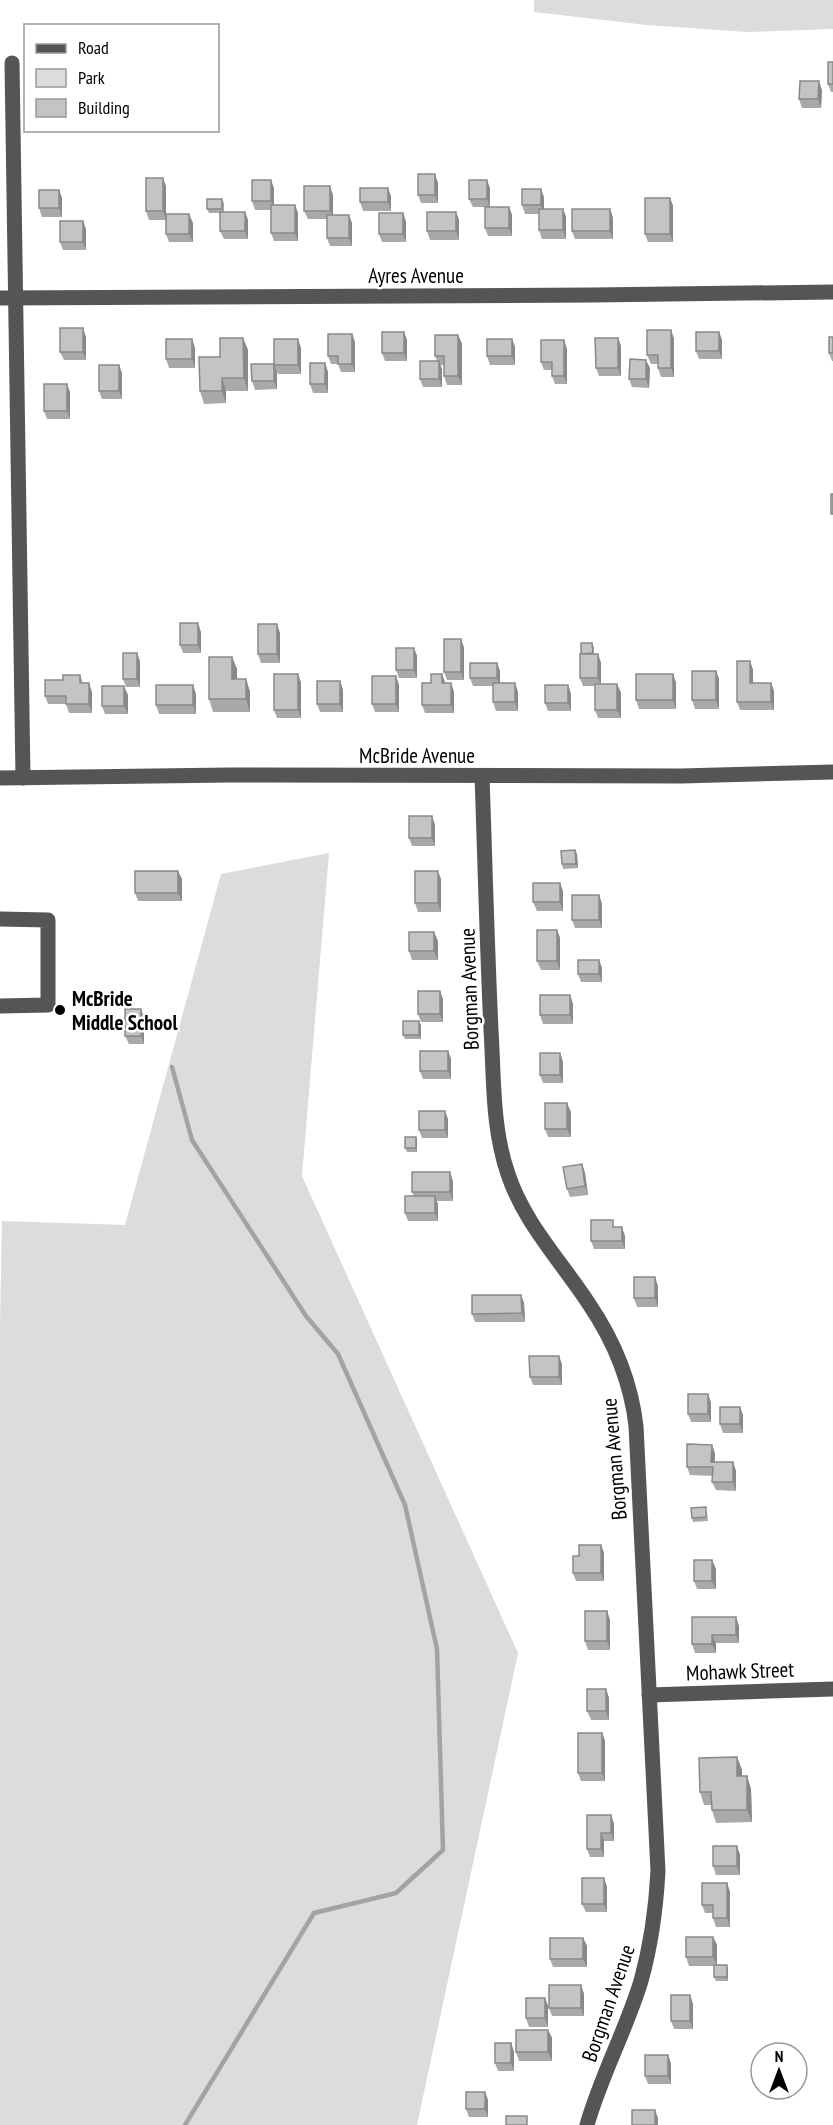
<svg xmlns="http://www.w3.org/2000/svg" width="833" height="2125" viewBox="0 0 833 2125" font-family="'PT Sans Narrow',sans-serif">
<rect width="100%" height="100%" fill="#fff"/>
<g fill="#dcdcdc">
<path d="M534 0H833V29L747 32 647 25 534 12Z"/>
<path d="M329 853 302 1176 518 1653 417 2125H0V1325L2 1221 125 1225 221 874Z"/>
</g>
<g fill="none" stroke-linecap="round" stroke-linejoin="round">
<path stroke="#a3a3a3" stroke-width="4.5" d="M172 1067 192 1140 306 1316 338 1354 405 1505 437 1649 443 1850 396 1893 314 1913 185 2125"/>
<g stroke="#555" stroke-width="15">
<path d="M12 63 23 778"/>
<path d="M0 298 593 295 833 292"/>
<path d="M482 776C485 861 487 945 491 1030 494 1078 492 1128 508 1174 524 1223 561 1261 589 1304 614 1341 631 1382 636 1426L658 1871C656 1909 651 1945 641 1981 626 2030 601 2076 587 2125"/>
<path d="M0 778 230 775 681 776 833 772"/>
<path d="M0 919 48 920V1005L0 1006"/>
<path d="M649 1695 833 1689"/>
</g>
</g>
<g fill="#a9a9a9">
<path d="M833 62V92H831L828 84Z"/>
<path d="M822 90 821 108H802L799 99Z"/>
<path d="M438 183V203H421L418 195Z"/>
<path d="M166 186V214L193 223V242H169L166 234V220H149L146 211Z"/>
<path d="M274 188V205H295L298 213V241H274L271 233V210H255L252 201Z"/>
<path d="M490 188V207H509L512 215V236H488L485 228V207H473L469 199Z"/>
<path d="M59 190 62 198V217H42L39 208Z"/>
<path d="M333 195V215L352 223V246H330L327 238V219H308L304 211Z"/>
<path d="M391 196V211H363L360 202Z"/>
<path d="M544 197V209H563L566 217V239H542L539 230V214H525L522 205Z"/>
<path d="M670 198 673 206V242H648L645 234Z"/>
<path d="M222 199 224 203V212H245L248 220V239H224L220 231V213H209L207 209Z"/>
<path d="M610 209 613 218V239H575L572 231Z"/>
<path d="M456 212 459 220V240H430L427 231Z"/>
<path d="M403 213 406 222V242H382L379 234Z"/>
<path d="M86 229V250H63L60 242Z"/>
<path d="M671 330 674 339V377H661L658 368V364H651L647 355Z"/>
<path d="M404 332 407 340V361H385L382 353Z"/>
<path d="M719 332 722 340V359H699L696 351Z"/>
<path d="M352 334 355 342V372H341L338 364H331L328 356Z"/>
<path d="M458 335 462 344V385H447L444 376V365H440L442 369V387H423L420 379 437 361 435 356Z"/>
<path d="M86 337V360H64L60 352Z"/>
<path d="M833 337V361H832L829 353Z"/>
<path d="M243 338 248 350V391H226V403L204 404 200 391 220 357Z"/>
<path d="M618 338 621 346V376H599L596 368Z"/>
<path d="M192 339 195 348V368H169L166 359Z"/>
<path d="M512 339 515 347V365H490L487 356Z"/>
<path d="M564 340 567 349V384H555L552 376V370H544L541 362Z"/>
<path d="M301 348V374H278L274 365Z"/>
<path d="M325 363 328 372V393H313L310 384Z"/>
<path d="M274 364 277 372V389L255 390 252 381Z"/>
<path d="M650 368 649 388 632 387 629 379Z"/>
<path d="M122 373V399H102L99 391Z"/>
<path d="M70 392V419H47L44 411Z"/>
<path d="M201 632V653H183L180 645Z"/>
<path d="M280 633V663H261L258 654Z"/>
<path d="M461 639 464 648V680H447L444 672Z"/>
<path d="M592 643 594 647V654H598L601 663V684H617L621 693V718H598L595 710V686H583L580 678 581 654Z"/>
<path d="M414 648 417 656V678H399L396 670Z"/>
<path d="M232 657 237 669V679H246L250 692V712H213L209 699Z"/>
<path d="M140 661V687H126L123 679Z"/>
<path d="M750 661 753 670V683H771L774 691V710H740L737 702Z"/>
<path d="M497 663 500 671V683H515L518 692V711H496L493 702V686H473L470 678Z"/>
<path d="M716 671 719 679V709H695L692 700Z"/>
<path d="M298 674 301 683V718H277L274 710Z"/>
<path d="M442 674 445 683H451L454 692V713H425L422 705 431 683Z"/>
<path d="M673 674 676 683V709H639L636 700Z"/>
<path d="M80 675 83 683 92 692V713H69L66 704H48L45 696 63 680Z"/>
<path d="M396 676 399 685V712H375L372 704Z"/>
<path d="M340 681 343 690V712H320L317 704Z"/>
<path d="M568 685 571 694V711H548L545 703Z"/>
<path d="M196 694V714H159L156 705Z"/>
<path d="M128 695V714H105L102 706Z"/>
<path d="M432 816 435 825V846H412L409 838Z"/>
<path d="M575 850 577 854 578 868 563 869 562 864Z"/>
<path d="M182 879V901H138L135 893Z"/>
<path d="M441 879V912H418L415 903Z"/>
<path d="M563 891V911H537L533 902Z"/>
<path d="M599 895 602 904V928H575L572 920Z"/>
<path d="M557 930 560 938V970H541L537 961Z"/>
<path d="M438 941V960H412L409 951Z"/>
<path d="M599 960 602 968V982H581L578 974Z"/>
<path d="M570 995 573 1004V1024H543L540 1015Z"/>
<path d="M443 999V1022H421L418 1014Z"/>
<path d="M144 1017V1044H129L125 1036Z"/>
<path d="M421 1025V1039H405L403 1035Z"/>
<path d="M448 1051 451 1059V1079H423L420 1071Z"/>
<path d="M560 1053 563 1062V1083H543L540 1075Z"/>
<path d="M571 1112V1137H548L545 1129Z"/>
<path d="M448 1119V1138H422L419 1130Z"/>
<path d="M416 1137 417 1141V1152H407L405 1148Z"/>
<path d="M582 1164 585 1173 588 1195 570 1197 567 1189Z"/>
<path d="M453 1181V1201H437L438 1205V1221H408L405 1213 414 1196 412 1192Z"/>
<path d="M625 1236V1249H594L591 1241Z"/>
<path d="M658 1286V1307H637L634 1298Z"/>
<path d="M521 1295 524 1303 525 1322H475L472 1314Z"/>
<path d="M562 1364V1385H533L530 1377Z"/>
<path d="M708 1394 711 1403V1422H691L688 1414Z"/>
<path d="M743 1415V1433H723L720 1424Z"/>
<path d="M715 1453V1462H733L736 1471V1491L716 1490 712 1482 713 1476 690 1475 687 1467Z"/>
<path d="M707 1512 708 1521 693 1522 692 1518Z"/>
<path d="M601 1545 604 1553V1581H576L573 1573 579 1556Z"/>
<path d="M712 1560 716 1569V1589H697L694 1581Z"/>
<path d="M607 1611 610 1620V1650H588L585 1641Z"/>
<path d="M692 1617 739 1626V1643H716V1653H695L692 1644Z"/>
<path d="M606 1689 609 1698V1720H591L587 1711Z"/>
<path d="M602 1733 605 1741V1781H581L578 1773Z"/>
<path d="M737 1757 742 1770V1776H747L751 1789 752 1822 716 1823 712 1810V1805H704L700 1792Z"/>
<path d="M611 1815 614 1824V1841H604V1857H590L587 1849Z"/>
<path d="M737 1846 740 1855V1875H716L713 1866Z"/>
<path d="M604 1878 607 1887V1912H586L582 1904Z"/>
<path d="M727 1883 730 1892V1927H716L713 1918V1913H705L702 1905Z"/>
<path d="M713 1937 717 1945V1965L728 1969V1981H716L714 1977V1966H689L686 1957Z"/>
<path d="M583 1938 587 1946V1967H553L550 1959Z"/>
<path d="M581 1985 584 1994V2016H552L549 2008Z"/>
<path d="M690 1995 693 2004V2029H674L671 2021Z"/>
<path d="M545 1998 548 2006V2027H529L526 2018Z"/>
<path d="M548 2030 552 2038V2061H519L516 2052Z"/>
<path d="M511 2043 514 2052V2071H498L495 2063Z"/>
<path d="M668 2055 671 2064V2084H648L645 2076Z"/>
<path d="M485 2092 488 2100V2117H469L466 2109Z"/>
</g>
<g fill="#898989">
<path d="M819 81 822 90 821 108 818 99Z"/>
<path d="M435 174 438 183V203L435 195Z"/>
<path d="M163 178 166 186V220L163 211Z"/>
<path d="M271 180 274 188V210L271 201Z"/>
<path d="M487 180 490 188V207L487 199Z"/>
<path d="M330 186 333 195V219L330 211Z"/>
<path d="M388 188 391 196V211L388 202Z"/>
<path d="M541 189 544 197V214L541 205Z"/>
<path d="M59 190 62 198V217L59 208Z"/>
<path d="M670 198 673 206V242L670 234Z"/>
<path d="M295 205 298 213V241L295 233Z"/>
<path d="M509 207 512 215V236L509 228Z"/>
<path d="M563 209 566 217V239L563 230Z"/>
<path d="M610 209 613 218V239L610 231Z"/>
<path d="M245 212 248 220V239L245 231Z"/>
<path d="M456 212 459 220V240L456 231Z"/>
<path d="M403 213 406 222V242L403 234Z"/>
<path d="M189 214 193 223V242L189 234Z"/>
<path d="M349 215 352 223V246L349 238Z"/>
<path d="M83 221 86 229V250L83 242Z"/>
<path d="M83 328 86 337V360L83 352Z"/>
<path d="M671 330 674 339V377L671 368Z"/>
<path d="M404 332 407 340V361L404 353Z"/>
<path d="M719 332 722 340V359L719 351Z"/>
<path d="M352 334 355 342V372L352 364Z"/>
<path d="M458 335 462 344V385L458 376Z"/>
<path d="M243 338 248 350V391L244 378Z"/>
<path d="M618 338 621 346V376L618 368Z"/>
<path d="M192 339 195 348V368L192 359Z"/>
<path d="M298 339 301 348V374L298 365Z"/>
<path d="M512 339 515 347V365L512 356Z"/>
<path d="M564 340 567 349V384L564 376Z"/>
<path d="M646 360 650 368 649 388 646 379Z"/>
<path d="M439 361 442 369V387L439 379Z"/>
<path d="M325 363 328 372V393L325 384Z"/>
<path d="M274 364 277 372V389L274 381Z"/>
<path d="M119 365 122 373V399L119 391Z"/>
<path d="M222 378 226 391V403L222 391Z"/>
<path d="M67 384 70 392V419L67 411Z"/>
<path d="M198 623 201 632V653L198 645Z"/>
<path d="M277 624 280 633V663L277 654Z"/>
<path d="M461 639 464 648V680L461 672Z"/>
<path d="M414 648 417 656V678L414 670Z"/>
<path d="M137 653 140 661V687L137 679Z"/>
<path d="M598 654 601 663V686L598 678Z"/>
<path d="M232 657 237 669V692L232 679Z"/>
<path d="M750 661 753 670V691L750 683Z"/>
<path d="M497 663 500 671V686L497 678Z"/>
<path d="M716 671 719 679V709L716 700Z"/>
<path d="M298 674 301 683V718L298 710Z"/>
<path d="M442 674 445 682V692L442 683Z"/>
<path d="M673 674 676 683V709L673 700Z"/>
<path d="M396 676 399 685V712L396 704Z"/>
<path d="M246 679 250 692V712L246 699Z"/>
<path d="M340 681 343 690V712L340 704Z"/>
<path d="M89 683 92 692V713L89 704Z"/>
<path d="M451 683 454 692V713L451 705Z"/>
<path d="M515 683 518 692V711L515 702Z"/>
<path d="M771 683 774 691V710L771 702Z"/>
<path d="M617 684 621 693V718L617 710Z"/>
<path d="M193 685 196 694V714L193 705Z"/>
<path d="M568 685 571 694V711L568 703Z"/>
<path d="M124 686 128 695V714L124 706Z"/>
<path d="M432 816 435 825V846L432 838Z"/>
<path d="M575 850 577 854 578 868 576 864Z"/>
<path d="M178 871 182 879V901L178 893Z"/>
<path d="M438 871 441 879V912L438 903Z"/>
<path d="M560 883 563 891V911L560 902Z"/>
<path d="M599 895 602 904V928L599 920Z"/>
<path d="M557 930 560 938V970L557 961Z"/>
<path d="M434 932 438 941V960L434 951Z"/>
<path d="M599 960 602 968V982L599 974Z"/>
<path d="M440 991 443 999V1022L440 1014Z"/>
<path d="M570 995 573 1004V1024L570 1015Z"/>
<path d="M141 1009 144 1017V1044L141 1036Z"/>
<path d="M419 1021 421 1025V1039L419 1035Z"/>
<path d="M448 1051 451 1059V1079L448 1071Z"/>
<path d="M560 1053 563 1062V1083L560 1075Z"/>
<path d="M567 1103 571 1112V1137L567 1129Z"/>
<path d="M445 1111 448 1119V1138L445 1130Z"/>
<path d="M416 1137 417 1141V1152L416 1148Z"/>
<path d="M582 1164 585 1173 588 1195 585 1186Z"/>
<path d="M450 1172 453 1181V1201L450 1192Z"/>
<path d="M435 1196 438 1205V1221L435 1213Z"/>
<path d="M622 1227 625 1236V1249L622 1241Z"/>
<path d="M655 1277 658 1286V1307L655 1298Z"/>
<path d="M521 1295 524 1303 525 1322 522 1313Z"/>
<path d="M559 1356 562 1364V1385L559 1377Z"/>
<path d="M708 1394 711 1403V1422L708 1414Z"/>
<path d="M740 1407 743 1415V1433L740 1424Z"/>
<path d="M712 1445 715 1453 714 1470 711 1462Z"/>
<path d="M733 1462 736 1471V1491L733 1482Z"/>
<path d="M601 1545 604 1553V1581L601 1573Z"/>
<path d="M712 1560 716 1569V1589L712 1581Z"/>
<path d="M607 1611 610 1620V1650L607 1641Z"/>
<path d="M736 1617 739 1626V1643L736 1635Z"/>
<path d="M712 1635 716 1643V1653L712 1644Z"/>
<path d="M606 1689 609 1698V1720L606 1711Z"/>
<path d="M602 1733 605 1741V1781L602 1773Z"/>
<path d="M737 1757 742 1770V1789L737 1776Z"/>
<path d="M747 1776 751 1789 752 1822 747 1810Z"/>
<path d="M611 1815 614 1824V1841L611 1833Z"/>
<path d="M601 1833 604 1841V1857L601 1849Z"/>
<path d="M737 1846 740 1855V1875L737 1866Z"/>
<path d="M604 1878 607 1887V1912L604 1904Z"/>
<path d="M727 1883 730 1892V1927L727 1918Z"/>
<path d="M713 1937 717 1945V1966L713 1957Z"/>
<path d="M583 1938 587 1946V1967L583 1959Z"/>
<path d="M727 1965 728 1969V1981L727 1977Z"/>
<path d="M581 1985 584 1994V2016L581 2008Z"/>
<path d="M690 1995 693 2004V2029L690 2021Z"/>
<path d="M545 1998 548 2006V2027L545 2018Z"/>
<path d="M548 2030 552 2038V2061L548 2052Z"/>
<path d="M511 2043 514 2052V2071L511 2063Z"/>
<path d="M668 2055 671 2064V2084L668 2076Z"/>
<path d="M485 2092 488 2100V2117L485 2109Z"/>
<path d="M655 2110 658 2118V2125H655Z"/>
</g>
<g fill="#c4c4c4" stroke="#898989" stroke-width="1.5">
<rect x="828" y="62" width="5" height="22"/>
<path d="M800 81H819L818 99H799Z"/>
<rect x="418" y="174" width="17" height="21"/>
<rect x="146" y="178" width="17" height="33"/>
<rect x="252" y="180" width="19" height="21"/>
<rect x="469" y="180" width="18" height="19"/>
<rect x="304" y="186" width="26" height="25"/>
<rect x="360" y="188" width="28" height="14"/>
<rect x="522" y="189" width="19" height="16"/>
<rect x="39" y="190" width="20" height="18"/>
<rect x="645" y="198" width="25" height="36"/>
<rect x="207" y="199" width="15" height="10"/>
<rect x="271" y="205" width="24" height="28"/>
<rect x="485" y="207" width="24" height="21"/>
<rect x="539" y="209" width="24" height="21"/>
<rect x="572" y="209" width="38" height="22"/>
<rect x="220" y="212" width="25" height="19"/>
<rect x="427" y="212" width="29" height="19"/>
<rect x="379" y="213" width="24" height="21"/>
<rect x="166" y="214" width="23" height="20"/>
<rect x="327" y="215" width="22" height="23"/>
<rect x="60" y="221" width="23" height="21"/>
<rect x="60" y="328" width="23" height="24"/>
<path d="M647 330H671V368H658V355H647Z"/>
<rect x="382" y="332" width="22" height="21"/>
<rect x="696" y="332" width="23" height="19"/>
<path d="M328 334H352V364H338V356H328Z"/>
<path d="M435 335H458V376H444V356H435Z"/>
<rect x="829" y="337" width="4" height="16"/>
<path d="M220 338H243L244 378H222V391H200L199 357H220Z"/>
<path d="M595 338H618V368H596Z"/>
<rect x="166" y="339" width="26" height="20"/>
<rect x="274" y="339" width="24" height="26"/>
<rect x="487" y="339" width="25" height="17"/>
<path d="M541 340H564V376H552V362H541Z"/>
<path d="M630 359 646 360V379H629Z"/>
<rect x="420" y="361" width="19" height="18"/>
<rect x="310" y="363" width="15" height="21"/>
<path d="M251 364H274V381H252Z"/>
<rect x="99" y="365" width="20" height="26"/>
<rect x="44" y="384" width="23" height="27"/>
<rect x="831" y="494" width="2" height="20"/>
<rect x="180" y="623" width="18" height="22"/>
<rect x="258" y="624" width="19" height="30"/>
<rect x="444" y="639" width="17" height="33"/>
<path d="M581 643H592L593 653 581 654Z"/>
<rect x="396" y="648" width="18" height="22"/>
<rect x="123" y="653" width="14" height="26"/>
<rect x="580" y="654" width="18" height="24"/>
<path d="M209 657H232V679H246V699H209Z"/>
<path d="M737 661H750V683H771V702H737Z"/>
<rect x="470" y="663" width="27" height="15"/>
<rect x="692" y="671" width="24" height="29"/>
<rect x="274" y="674" width="24" height="36"/>
<path d="M431 674H442V683H451V705H422V683H431Z"/>
<rect x="636" y="674" width="37" height="26"/>
<path d="M63 675H80V683H89V704H66V696H45V680H63Z"/>
<rect x="372" y="676" width="24" height="28"/>
<rect x="317" y="681" width="23" height="23"/>
<rect x="493" y="683" width="22" height="19"/>
<rect x="595" y="684" width="22" height="26"/>
<rect x="156" y="685" width="37" height="20"/>
<rect x="545" y="685" width="23" height="18"/>
<rect x="102" y="686" width="22" height="20"/>
<rect x="409" y="816" width="23" height="22"/>
<path d="M575 850 576 864H562L561 851Z"/>
<rect x="135" y="871" width="43" height="22"/>
<rect x="415" y="871" width="23" height="32"/>
<rect x="533" y="883" width="27" height="19"/>
<rect x="572" y="895" width="27" height="25"/>
<rect x="537" y="930" width="20" height="31"/>
<rect x="409" y="932" width="25" height="19"/>
<rect x="578" y="960" width="21" height="14"/>
<rect x="418" y="991" width="22" height="23"/>
<rect x="540" y="995" width="30" height="20"/>
<rect x="125" y="1009" width="16" height="27"/>
<rect x="403" y="1021" width="16" height="14"/>
<rect x="420" y="1051" width="28" height="20"/>
<rect x="540" y="1053" width="20" height="22"/>
<rect x="545" y="1103" width="22" height="26"/>
<rect x="419" y="1111" width="26" height="19"/>
<rect x="405" y="1137" width="11" height="11"/>
<path d="M582 1164 585 1186 567 1189 563 1167Z"/>
<rect x="412" y="1172" width="38" height="20"/>
<rect x="405" y="1196" width="30" height="17"/>
<path d="M591 1220H613V1227H622V1241H591Z"/>
<rect x="634" y="1277" width="21" height="21"/>
<path d="M472 1295H521L522 1313 472 1314Z"/>
<path d="M529 1356H559V1377H530Z"/>
<rect x="688" y="1394" width="20" height="20"/>
<rect x="720" y="1407" width="20" height="17"/>
<path d="M687 1444 712 1445 711 1462H733V1482H712L713 1467H687Z"/>
<path d="M706 1507V1517L692 1518 691 1508Z"/>
<path d="M579 1545H601V1573H573V1556H579Z"/>
<rect x="694" y="1560" width="18" height="21"/>
<rect x="585" y="1611" width="22" height="30"/>
<path d="M692 1617H736V1635H712V1644H692Z"/>
<rect x="587" y="1689" width="19" height="22"/>
<rect x="578" y="1733" width="24" height="40"/>
<path d="M737 1757V1776H747V1810H712L711 1792H700L699 1758Z"/>
<path d="M587 1815H611V1833H601V1849H587Z"/>
<rect x="713" y="1846" width="24" height="20"/>
<rect x="582" y="1878" width="22" height="26"/>
<path d="M702 1883H727V1918H713V1905H702Z"/>
<rect x="686" y="1937" width="27" height="20"/>
<rect x="550" y="1938" width="33" height="21"/>
<rect x="714" y="1965" width="13" height="12"/>
<rect x="549" y="1985" width="32" height="23"/>
<rect x="671" y="1995" width="19" height="26"/>
<rect x="526" y="1998" width="19" height="20"/>
<rect x="516" y="2030" width="32" height="22"/>
<rect x="495" y="2043" width="16" height="20"/>
<rect x="645" y="2055" width="23" height="21"/>
<rect x="466" y="2092" width="19" height="17"/>
<rect x="632" y="2110" width="23" height="15"/>
<rect x="506" y="2116" width="21" height="9"/>
</g>
<circle fill="#000" stroke="#fff" stroke-width="2" cx="60" cy="1010" r="6"/>
<g text-anchor="middle" dominant-baseline="central" stroke-width="5" stroke-linejoin="round" paint-order="stroke">
<g font-size="21" fill="#000" stroke="#fff">
<text x="416" y="275">Ayres Avenue</text>
<text x="417" y="755">McBride Avenue</text>
<text transform="translate(469 989) rotate(-92)">Borgman Avenue</text>
<text transform="translate(614 1459) rotate(-95)">Borgman Avenue</text>
<text transform="translate(740 1671) rotate(-2)">Mohawk Street</text>
<text transform="translate(608 2003) rotate(-71)">Borgman Avenue</text>
</g>
<g font-size="21" font-weight="bold" fill="#000" stroke="#fff" text-anchor="start">
<text x="72" y="998">McBride<tspan x="72" dy="24">Middle School</tspan></text>
</g>
</g>
<rect x="24" y="24" width="195" height="108" fill="#ffffff" stroke="#999999" stroke-width="1.5"/>
<rect x="36" y="44" width="30" height="9" fill="#555555" stroke="#999999" stroke-width="1.5"/>
<text x="78" y="54" font-size="18" fill="#000000">Road</text>
<rect x="36" y="69" width="30" height="18" fill="#dcdcdc" stroke="#999999" stroke-width="1.5"/>
<text x="78" y="84" font-size="18" fill="#000000">Park</text>
<rect x="36" y="99" width="30" height="18" fill="#c4c4c4" stroke="#999999" stroke-width="1.5"/>
<text x="78" y="114" font-size="18" fill="#000000">Building</text>
<g transform="translate(779 2071)"><circle r="28" fill="#ffffff" stroke="#999999" stroke-width="1.5"/>
<path d="M0-4.5L10 22L0 15L-10 22Z" fill="#000000"/>
<text y="-9" font-size="16" font-weight="bold" text-anchor="middle" fill="#000000">N</text>
</g>
</svg>
